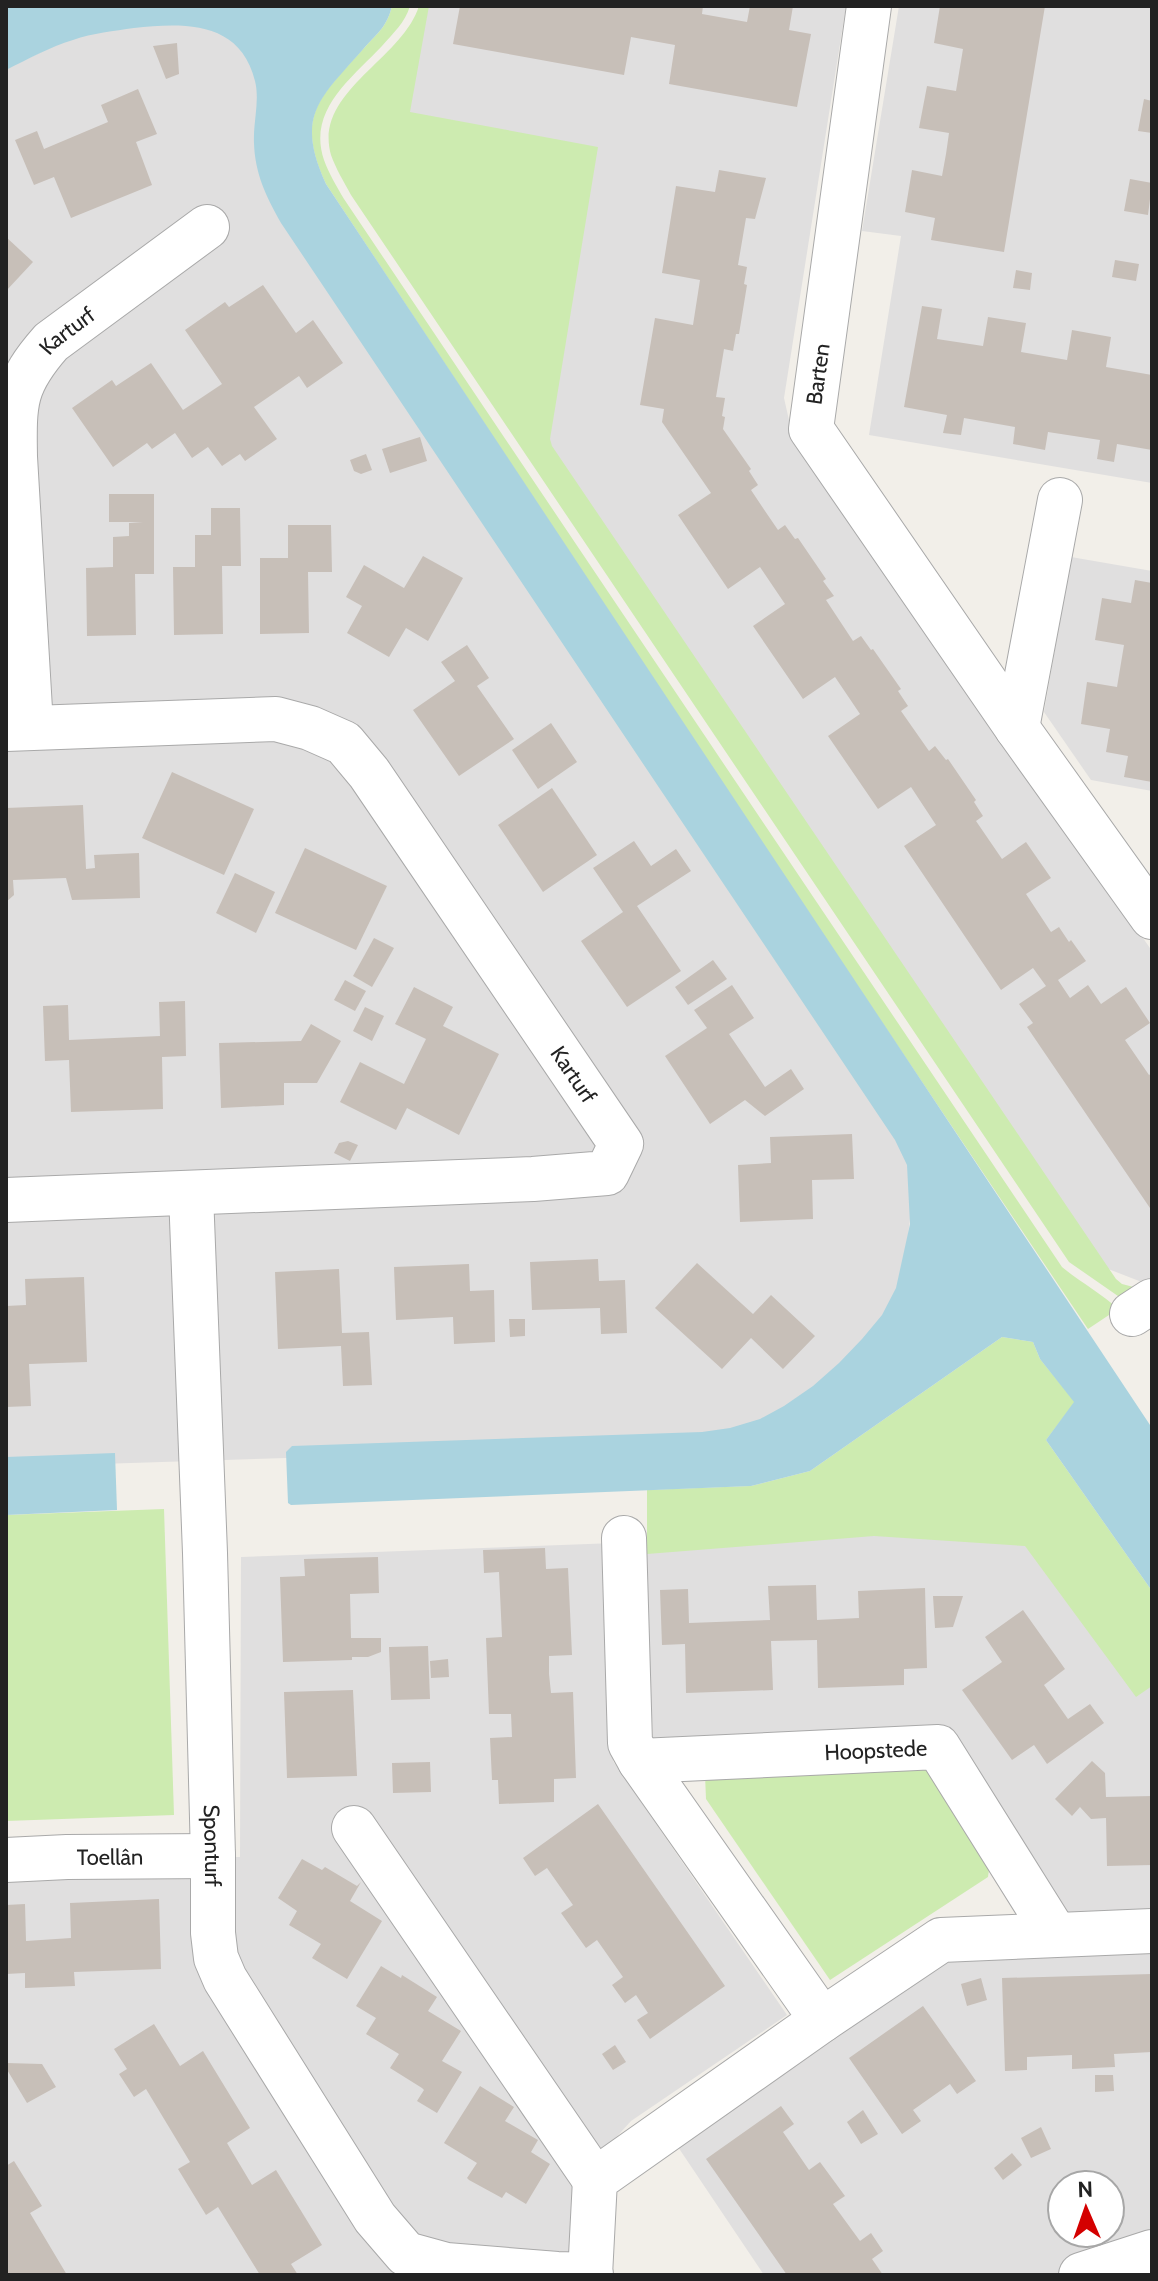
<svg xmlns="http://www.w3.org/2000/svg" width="1158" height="2281" viewBox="0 0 1158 2281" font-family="Cabin,sans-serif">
<rect width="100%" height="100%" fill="#f2efe9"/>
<g fill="#e0dfdf" fill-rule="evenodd">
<path d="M420 6H846L784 398 791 429 818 472 1152 951V1286L1098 1265 541 453 402 140Z"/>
<path d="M899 6H1152V483L869 435 901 236 862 231Z"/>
<path d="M112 18 250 28 266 166 893 1127 915 1176 899 1313 792 1418 696 1445 6 1467V69Z"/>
<path d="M1071 557 1152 571V791L1091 780 1044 712Z"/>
<path d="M875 1533 1028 1542 1152 1683V2275H764L678 2147 950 1957 1064 1954 936 1731 653 1739 644 1551ZM1062 2185H1110V2233H1062Z"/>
<path d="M615 1543 613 1761 787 2015 631 2121 573 2185 576 2275H6V1859L240 1857 241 1557Z"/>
</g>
<g fill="#cdebb0">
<path d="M392 6H410C405 23 393 33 382 46 352 78 307 110 324 160 329 174 337 187 344 199L1062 1267C1080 1282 1101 1293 1118 1309L1088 1329 783 875 326 184C294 115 320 97 365 47 379 32 387 26 392 6Z"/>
<path d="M419 6H429L410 112 598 147 550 439 552 446 1116 1279 1122 1284 1145 1290 1128 1303 1069 1262 351 195C344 182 336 169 331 155 313 92 402 60 419 6Z"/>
<path d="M1002 1337 1033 1342 1040 1359 1075 1402 1046 1440 1152 1591V1686L1136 1697 1025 1546 874 1536 647 1554V1490L751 1486 810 1471Z"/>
<path d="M164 1509 174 1815 6 1821V1515Z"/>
<path d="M924 1766 990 1862 988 1877 830 1980 706 1799 705 1775Z"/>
</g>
<g fill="#aad3df">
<path d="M6 6H392C387 26 379 32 365 47 321 98 294 114 326 184L1152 1428V1591L1046 1440 1074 1402 1040 1359 1033 1342 1002 1337 810 1471 751 1486 291 1505 288 1503 286 1452 292 1446 702 1432 730 1428 760 1419 784 1406 813 1386 839 1363 862 1339 882 1315 896 1288 910 1224 907 1165 895 1140 281 223C266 196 255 174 254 143 253 122 260 101 255 81 240 20 183 23 134 28 114 31 93 33 73 40 50 47 28 59 6 70Z"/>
<path d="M115 1453 117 1510 6 1515V1457Z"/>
</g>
<g fill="#c7bfb8">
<path d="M460 6H703L702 14 747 22 750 6H793L789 30 811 34 797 107 669 84 675 45 631 37 624 75 453 44Z"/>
<path d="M940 6H1045L1004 252 931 240 935 218 905 212 912 170 942 176 946 154 949 133 919 128 927 86 956 91 963 49 934 43Z"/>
<path d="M177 43 179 74 166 79 153 46Z"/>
<path d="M138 89 157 134 136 142 152 185 71 218 54 177 34 185 15 140 37 131 44 149 108 122 101 105Z"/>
<path d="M1144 99 1152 101V133L1138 131Z"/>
<path d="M719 170 766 178 755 219 746 218 738 265 747 267 744 284 747 285 739 334H736L733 351 724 349 716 397 725 398 722 416 725 417 723 429 751 469 749 471 758 485 751 490 765 511 778 530 785 525 795 539 798 538 826 579 823 581 834 596 826 600 853 641 861 636 871 650 873 649 901 689 898 691 908 706 901 711 929 751 935 746 946 760 948 759 976 800 974 802 983 816 976 821 1002 859 1026 842 1051 878 1026 894 1051 932 1059 927 1069 942 1071 940 1086 961 1058 980 1070 998 1088 985 1101 1004 1126 987 1150 1023 1125 1040 1149 1075 1152 1073V1211L1027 1027 1033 1023 1019 1004 1046 986 1033 968 1001 990 904 846 936 825 911 787 878 809 828 736 860 714 835 677 803 699 753 626 785 604 760 567 728 589 678 515 711 493 662 422 664 409 640 405 655 318 693 325 700 280 662 273 676 186 715 192Z"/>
<path d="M1130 179 1152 183 1148 215 1124 211Z"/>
<path d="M6 237 33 262 6 291Z"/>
<path d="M1115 260 1139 264 1136 281 1112 277Z"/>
<path d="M1016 270 1032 273 1030 290 1013 288Z"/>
<path d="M263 285 296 333 313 320 343 363 307 388 299 376 254 407 277 439 245 461 240 454 222 466 208 447 192 458 175 433 152 449 147 443 113 467 72 408 112 380 116 386 151 363 183 410 222 384 185 330 225 302 229 307Z"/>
<path d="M922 306 942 309 937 339 983 346 988 317 1026 323 1021 352 1067 360 1072 330 1111 337 1106 367 1152 375V450L1117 444 1114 462 1097 459 1100 440 1048 432 1045 450 1013 444 1015 427 964 418 961 435 943 433 947 415 904 407Z"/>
<path d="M420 437 427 461 390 473 382 449Z"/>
<path d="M366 454 372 470 361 474 354 471 350 460Z"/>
<path d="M109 494H154V574H135L136 635 87 636 86 568 113 567V537L129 536V523L143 522H109Z"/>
<path d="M211 508H240L241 566H222L223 634 174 635 173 567H195V535H211Z"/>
<path d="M288 525H331L332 572H308L309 633 260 634V558H288Z"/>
<path d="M423 556 463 578 428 641 406 628 389 657 347 633 362 606 346 597 364 565 404 588Z"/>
<path d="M1135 580 1152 583V782L1124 777 1128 756 1106 752 1110 729 1081 724 1087 682 1117 687 1124 645 1095 640 1102 598 1131 603Z"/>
<path d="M467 645 489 678 477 686 514 739 459 776 413 710 455 681 441 662Z"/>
<path d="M551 723 577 762 538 789 512 750Z"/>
<path d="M172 772 254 809 224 875 142 838Z"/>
<path d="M552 788 597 855 543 892 498 825Z"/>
<path d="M83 805 86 869 95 868 94 855 139 853 140 898 72 900 66 878 13 880 14 895 6 902V808Z"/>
<path d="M634 841 651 866 676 849 691 871 637 906 681 971 627 1007 581 941 623 912 593 868Z"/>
<path d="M305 848 387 886 356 950 275 913Z"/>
<path d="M235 873 275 892 256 933 216 913Z"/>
<path d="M374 938 394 948 372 987 353 976Z"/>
<path d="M713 960 727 979 688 1005 675 987Z"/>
<path d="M345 980 366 991 355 1011 334 1000Z"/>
<path d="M732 985 754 1018 729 1034 765 1087 791 1069 804 1089 765 1116 745 1100 710 1124 665 1056 707 1028 694 1010Z"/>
<path d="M414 987 453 1007 443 1026 499 1054 459 1135 407 1108 396 1130 340 1102 360 1062 404 1084 426 1039 395 1024Z"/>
<path d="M185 1001 186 1056 162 1057 163 1109 71 1112 69 1060 45 1061 43 1006 68 1005 69 1040 160 1036 159 1002Z"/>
<path d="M365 1007 384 1016 372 1041 353 1031Z"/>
<path d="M311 1024 341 1041 317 1083H284V1105L221 1108 219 1043 301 1041Z"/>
<path d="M852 1134 854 1179 812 1180 813 1219 740 1222 738 1165 771 1163 770 1137Z"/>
<path d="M348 1141 358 1145 350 1161 334 1153 339 1143Z"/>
<path d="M598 1259 599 1281 625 1280 627 1333 601 1334 600 1308 532 1310 530 1262Z"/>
<path d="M697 1263 753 1314 771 1295 815 1336 783 1369 751 1338 722 1369 655 1308Z"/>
<path d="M469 1264 470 1291 494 1290 495 1342 454 1344 453 1317 396 1320 394 1267Z"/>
<path d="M339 1269 342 1333 369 1332 372 1385 343 1386 341 1346 278 1349 275 1272Z"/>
<path d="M84 1277 87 1362 29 1364 31 1406 6 1407V1306L26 1305 25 1279Z"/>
<path d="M509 1319H525V1336L510 1337Z"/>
<path d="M545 1548 546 1569 568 1568 572 1655 549 1656V1674L551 1693 573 1692 576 1778 554 1779V1802L499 1804 498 1780H492L490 1738 512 1737 511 1714H489L486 1638 502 1637 501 1615 499 1572 484 1573 483 1550Z"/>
<path d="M378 1557 379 1593 350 1594 351 1638H381V1652L368 1657H352V1660L283 1662 280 1577 305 1576 304 1559Z"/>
<path d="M816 1585 817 1620 859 1618 858 1591 925 1588 927 1668 904 1669V1685L818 1688 817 1640 771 1641 773 1690 686 1693 685 1644 662 1645 660 1590 688 1589 689 1623 770 1620 768 1586Z"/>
<path d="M933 1596H963L953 1627 935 1628Z"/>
<path d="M1023 1610 1065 1669 1044 1685 1068 1719 1090 1704 1104 1723 1047 1764 1034 1745 1012 1760 962 1690 1002 1662 985 1637Z"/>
<path d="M428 1646 430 1699 391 1700 389 1647Z"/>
<path d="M448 1659 449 1677 431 1678 430 1661Z"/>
<path d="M353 1690 357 1776 287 1778 284 1692Z"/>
<path d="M1092 1761 1105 1773 1106 1797 1152 1796V1865L1107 1866 1106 1818 1091 1819 1080 1807 1072 1816 1055 1799Z"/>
<path d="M430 1762 431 1792 393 1793 392 1763Z"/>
<path d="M598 1804 725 1986 650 2039 637 2020 648 2013 636 1995 625 2003 612 1985 623 1977 597 1940 586 1948 561 1913 573 1905 547 1868 535 1876 523 1858Z"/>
<path d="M302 1859 322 1870 325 1867 357 1886 361 1882 350 1901 382 1921 347 1979 312 1958 321 1944 289 1925 297 1911 278 1898Z"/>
<path d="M159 1899 161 1969 74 1972 75 1986 25 1988V1973L6 1974V1905L25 1904 26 1941 71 1938 70 1903Z"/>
<path d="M381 1966 401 1978 402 1975 437 1997 428 2011 461 2031 442 2061 462 2072 437 2113 417 2101 424 2090 422 2088 390 2068 399 2054 366 2034 376 2018 356 2006Z"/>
<path d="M1152 1974V2052L1114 2054 1115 2067 1072 2069V2055L1027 2057V2070L1005 2071 1002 1978Z"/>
<path d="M981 1978 987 2000 967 2006 961 1984Z"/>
<path d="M923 2006 976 2081 957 2094 950 2084 913 2110 921 2121 902 2134 849 2058Z"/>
<path d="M154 2024 180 2066 203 2051 250 2128 227 2143 252 2185 276 2170 322 2245 291 2264 298 2275H260L218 2207 206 2215 178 2169 190 2162 146 2089 134 2097 119 2074 127 2069 114 2049Z"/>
<path d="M615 2045 626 2062 613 2070 602 2054Z"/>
<path d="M6 2063 42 2064 56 2087 27 2103 6 2068Z"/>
<path d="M1095 2075H1113L1114 2091 1095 2092Z"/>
<path d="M480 2086 514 2107 505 2121 538 2140 531 2152 550 2164 526 2204 506 2192 502 2198 469 2180 467 2178 477 2163 444 2143Z"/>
<path d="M781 2106 794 2124 783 2132 809 2170 820 2162 845 2196 833 2204 860 2241 871 2233 883 2251 872 2259 883 2275H787L706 2159Z"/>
<path d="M863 2110 878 2134 861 2144 847 2122Z"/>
<path d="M1041 2127 1051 2149 1031 2158 1021 2138Z"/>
<path d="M1012 2153 1022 2165 1003 2180 994 2168Z"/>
<path d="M14 2161 42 2206 30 2213 67 2275H6V2166Z"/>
</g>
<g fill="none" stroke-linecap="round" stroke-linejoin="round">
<defs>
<g id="street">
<path d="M869 6 811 429 1017 728 1152 917"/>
<path id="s1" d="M31 726 15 457C14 402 14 384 51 342L207 227"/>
<path d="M1017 728 1060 500"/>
<path id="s2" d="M6 729 276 719 310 728 344 743 369 773 621 1144 607 1173 533 1179 6 1200"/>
<path id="s3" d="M191 1194 205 1553 213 1856V1933L216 1958 225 1979 375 2218 406 2254 446 2265 557 2274 591 2275"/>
<path d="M1132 1314 1152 1301"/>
<path d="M624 1538 630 1743 640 1761 822 2020"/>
<path id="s4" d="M640 1761 938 1747 1055 1934"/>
<path d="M354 1828 595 2180"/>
<path id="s5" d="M6 1860 67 1857 213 1856"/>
<path d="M590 2275 595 2180 822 2020 941 1940 1152 1931"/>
<path d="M1081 2275 1152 2252"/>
</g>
</defs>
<use href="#street" stroke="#a9a9a9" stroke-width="46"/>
<use href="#street" stroke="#fff" stroke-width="44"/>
</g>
<g text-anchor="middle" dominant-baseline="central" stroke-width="7" stroke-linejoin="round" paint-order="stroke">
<g font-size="22" fill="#222" stroke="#fff">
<text stroke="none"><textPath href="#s1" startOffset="414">Karturf</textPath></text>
<text transform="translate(818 374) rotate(-82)">Barten</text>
<text stroke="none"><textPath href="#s2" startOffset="746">Karturf</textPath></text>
<text stroke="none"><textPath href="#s4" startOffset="236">Hoopstede</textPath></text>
<text stroke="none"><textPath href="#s3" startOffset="652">Sponturf</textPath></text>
<text stroke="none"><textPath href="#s5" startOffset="104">Toellân</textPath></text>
</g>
</g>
<rect width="1158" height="2281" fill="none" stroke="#222222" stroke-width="16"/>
<g transform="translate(1086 2209) rotate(358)"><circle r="38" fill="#ffffff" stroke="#a7a7a7" stroke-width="2"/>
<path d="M0-6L14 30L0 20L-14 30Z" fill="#d40000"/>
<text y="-12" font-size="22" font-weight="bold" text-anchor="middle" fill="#222222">N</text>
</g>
</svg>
